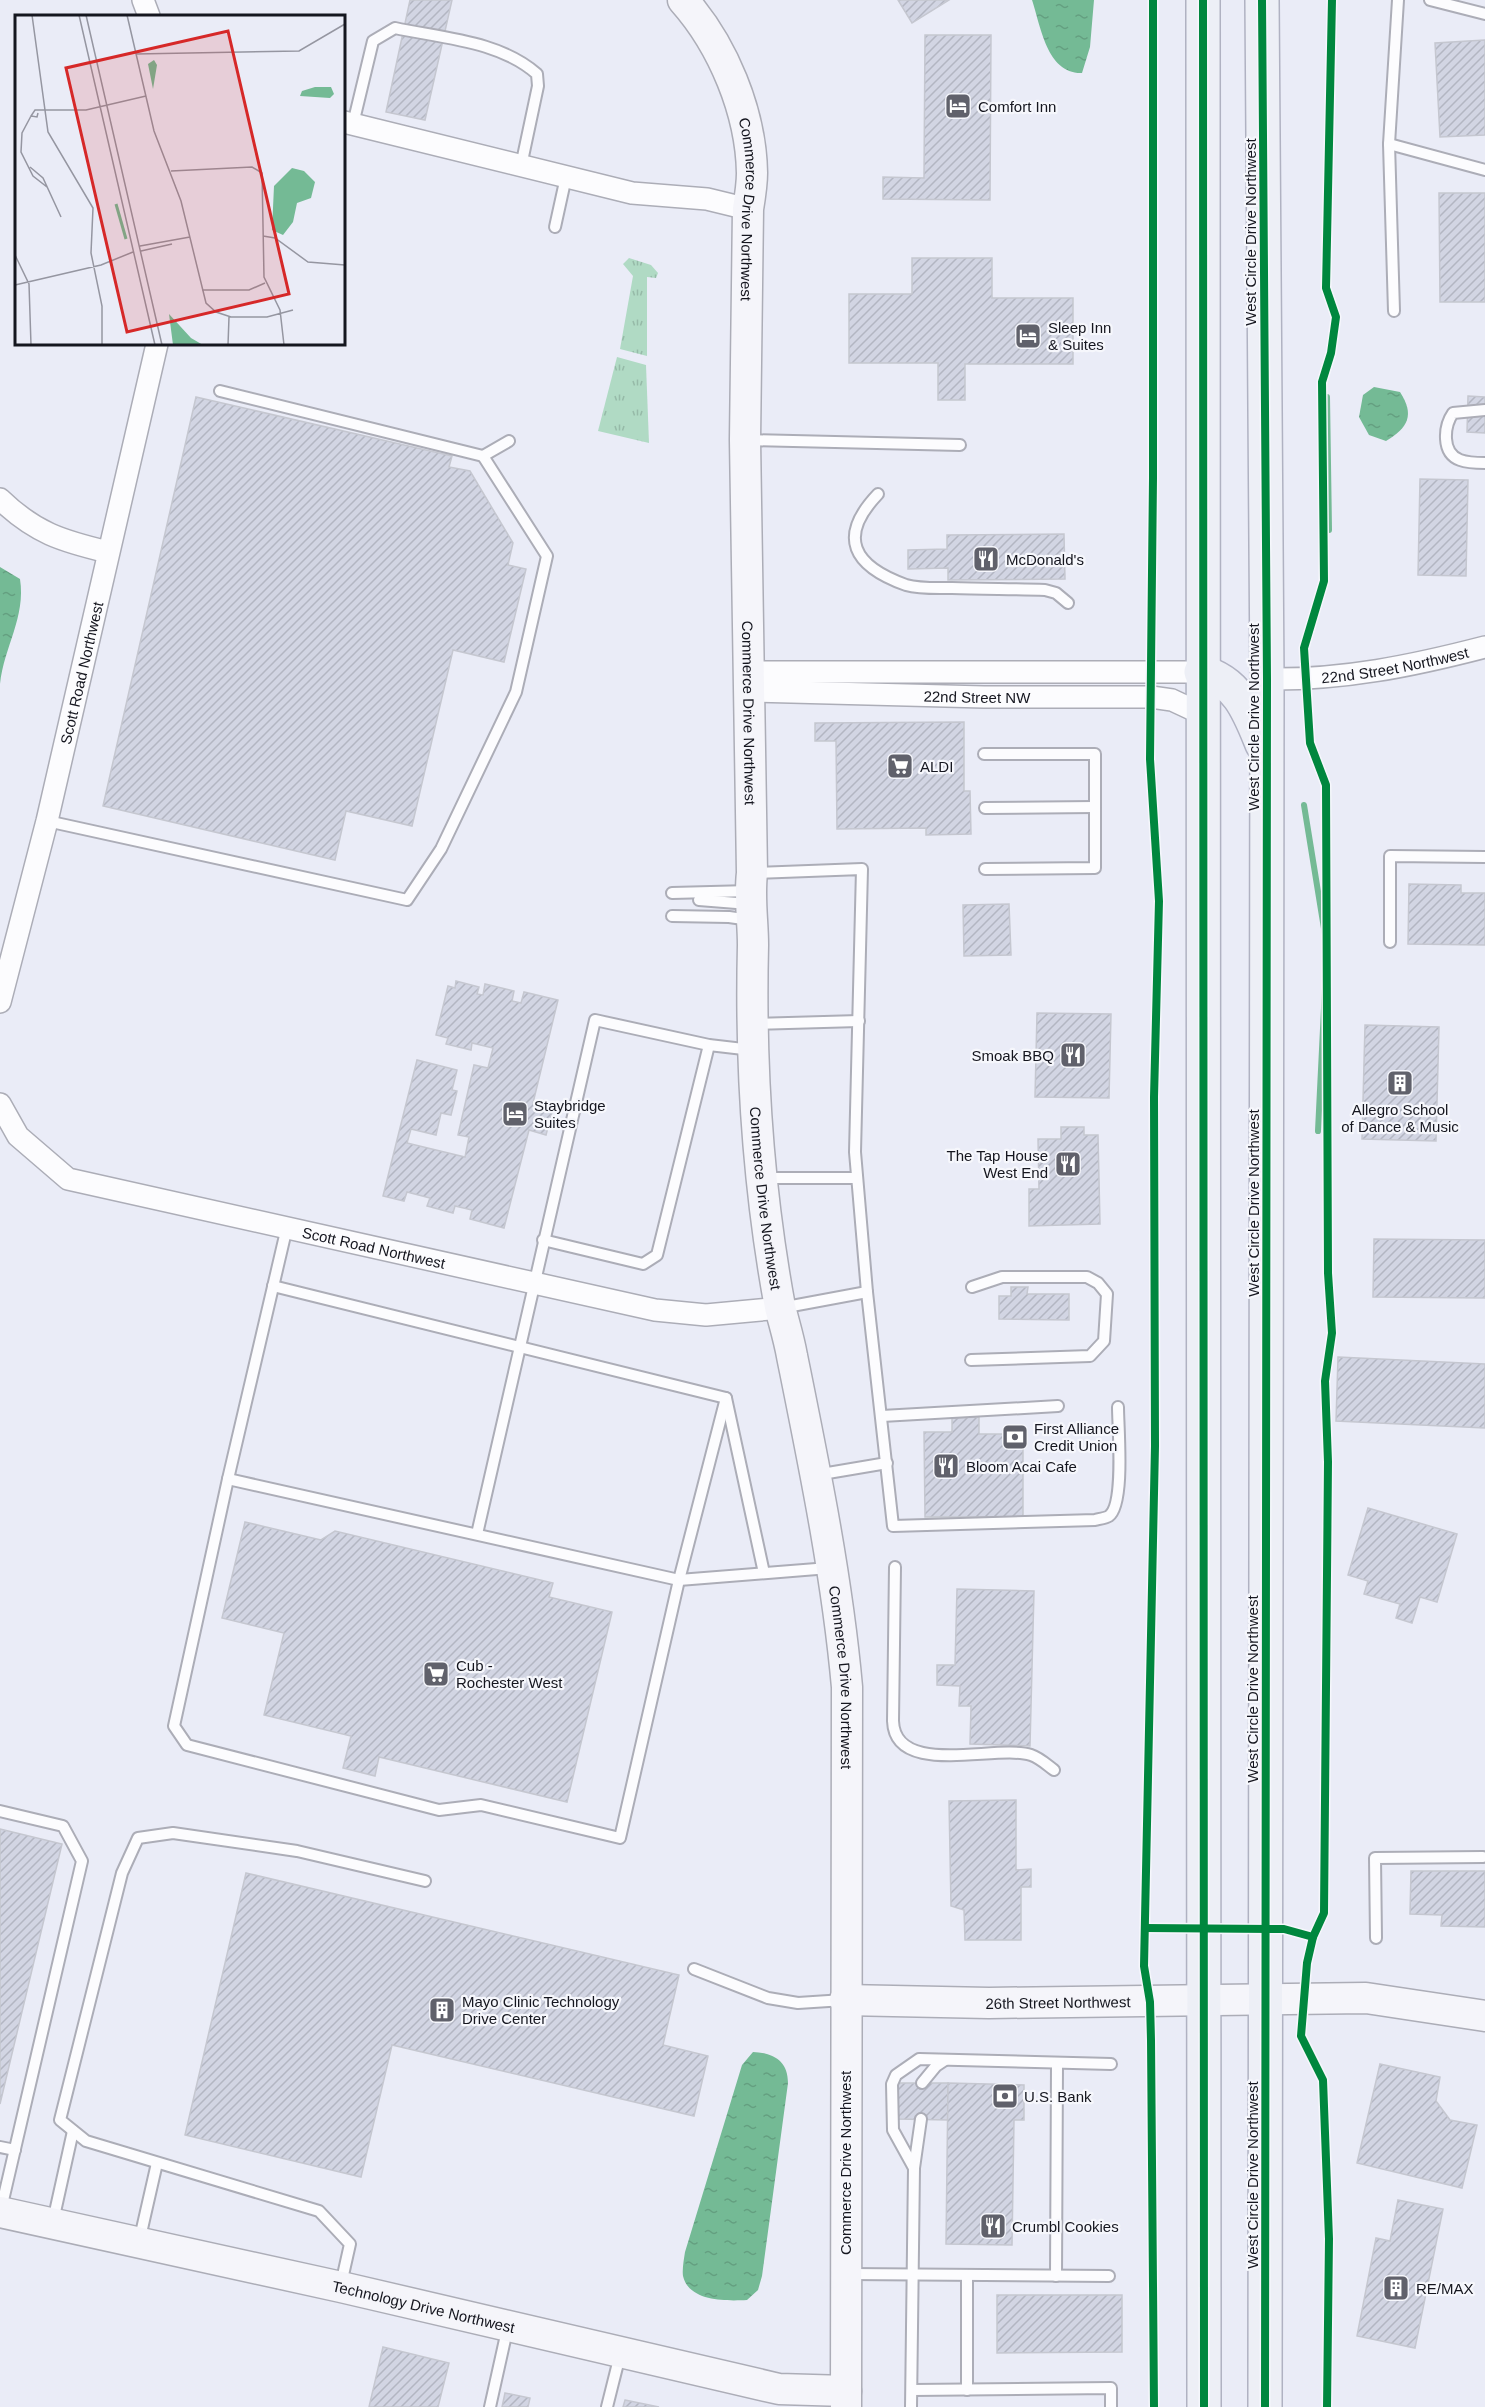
<svg xmlns="http://www.w3.org/2000/svg" width="1485" height="2407" viewBox="0 0 1485 2407" font-family="Helvetica,sans-serif">
<defs>
<pattern id="grass-tufts" width="24" height="20" patternUnits="userSpaceOnUse" patternTransform="scale(1.5)"><rect width="24" height="20" fill="#b0dac4"/><path d="M3 7l-1-3M5 7V3M7 7l1-3M15 17l-1-3M17 17v-4M19 17l1-3" fill="none" stroke="#96baa8"/></pattern>
<pattern id="water-ripples" width="26" height="14" patternUnits="userSpaceOnUse" patternTransform="scale(1.5)"><rect width="26" height="14" fill="#74ba95"/><path d="M2 4q2-2 4 0t4 0M15 11q2-2 4 0t4 0" fill="none" stroke="#649f80"/></pattern>
<pattern id="building-hatch" width="6" height="6" patternUnits="userSpaceOnUse" patternTransform="scale(1.5)"><rect width="6" height="6" fill="#d2d5e3"/><path d="M-1 1l2-2M0 6l6-6M5 7l2-2" fill="none" stroke="#b3b6c2"/></pattern>
</defs>
<rect width="100%" height="100%" fill="#eaecf7"/>
<g fill="url(#grass-tufts)">
<path d="M629 258 651 265 658 273 656 278 647 277V356L620 349 633 276 623 264Z"/>
<path d="M617 357 646 365 649 443 598 431Z"/>
</g>
<g fill="url(#water-ripples)">
<path d="M1032 0H1094L1090 47 1082 73C1047 74 1041 27 1032 0Z"/>
<path d="M1374 387 1400 392C1415 415 1408 428 1386 441L1369 435 1359 417 1363 395Z"/>
<path d="M0 567 20 579C26 617 4 647 0 684Z"/>
<path d="M753 2052C774 2053 788 2061 788 2083L762 2276 758 2290 747 2300C727 2301 689 2302 683 2276 682 2269 684 2259 685 2252L742 2065Z"/>
</g>
<g fill="none" stroke-linecap="round" stroke-linejoin="round">
<g stroke="#74ba95" stroke-width="6">
<path d="M1327 397 1329 530"/>
<path d="M1304 805 1327 947 1318 1131"/>
</g>
</g>
<g fill="url(#building-hatch)" stroke="#c5c7d0" stroke-width="1.5">
<path d="M410 0H452L425 120 386 112Z"/>
<path d="M898 0H949L912 23Z"/>
<path d="M925 35H991L990 200 883 199V177L924 178Z"/>
<path d="M1485 40V135L1440 137 1435 43Z"/>
<path d="M1439 193H1485V302H1440Z"/>
<path d="M912 258H992V298H1073V364H965V400H938V363H849V294H912Z"/>
<path d="M1468 396 1485 397V433L1467 432Z"/>
<path d="M196 397 452 456 449 467 470 471 513 543 508 565 526 569 504 662 453 650 412 826 346 811 335 860 103 806Z"/>
<path d="M1420 479 1468 480 1466 576 1418 575Z"/>
<path d="M1064 534 1065 579 948 580V568L908 569V550L947 549V535Z"/>
<path d="M964 722V791H970L971 834 926 835V828L837 829 836 741H815V723Z"/>
<path d="M1409 884 1461 885V893H1485V945L1408 944Z"/>
<path d="M1009 904 1011 955 964 956 963 905Z"/>
<path d="M456 981 479 987 477 994 483 995 485 984 514 991 512 1001 521 1003 524 992 558 1000 533 1103 553 1108 546 1135 529 1130 504 1228 470 1219 472 1210 455 1206 453 1213 427 1206 430 1198 407 1192 404 1201 383 1196 417 1060 457 1070 452 1090 457 1091 451 1115 441 1113 436 1135 411 1129 407 1143 465 1157 469 1137 458 1135 474 1065 488 1068 493 1048 472 1043 471 1050 446 1044 448 1038 436 1035 448 986 455 988Z"/>
<path d="M1037 1013 1111 1014 1109 1098 1035 1097Z"/>
<path d="M1365 1025 1439 1027 1436 1141 1362 1139Z"/>
<path d="M1061 1127H1084V1135H1098L1100 1224 1029 1226V1189H1039L1038 1139H1061Z"/>
<path d="M1374 1239 1485 1240V1298L1373 1297Z"/>
<path d="M1011 1287H1028L1027 1294H1069V1320L999 1319V1296H1011Z"/>
<path d="M1338 1357 1485 1364V1428L1336 1421Z"/>
<path d="M979 1417V1434H1023V1517H925L924 1432H952V1418Z"/>
<path d="M1368 1508 1457 1534 1437 1602 1420 1597 1412 1623 1396 1618 1400 1604 1364 1594 1368 1581 1348 1575Z"/>
<path d="M245 1522 321 1540 335 1531 553 1583 549 1597 612 1612 567 1802 379 1757 375 1776 343 1768 351 1736 264 1715 284 1633 222 1618Z"/>
<path d="M957 1589 1034 1591 1030 1746 970 1744 971 1706H959L960 1686 937 1685V1665H955Z"/>
<path d="M1016 1800V1870L1031 1869V1887H1021V1940H965L964 1910 951 1906 949 1801Z"/>
<path d="M0 1829 62 1844 0 2104Z"/>
<path d="M1411 1871H1485V1927L1441 1926 1442 1915 1410 1914Z"/>
<path d="M246 1873 679 1975 663 2045 708 2056 694 2116 392 2045 361 2177 185 2135Z"/>
<path d="M1380 2064 1440 2077 1436 2101 1450 2120 1477 2125 1462 2188 1357 2163Z"/>
<path d="M897 2083H948V2120L897 2119Z"/>
<path d="M948 2083 1024 2085V2120H1014L1012 2245 946 2244Z"/>
<path d="M1398 2200 1443 2209 1415 2348 1357 2336 1376 2238 1390 2241Z"/>
<path d="M997 2295H1122V2352L997 2353Z"/>
<path d="M383 2347 449 2363 438 2407H369Z"/>
<path d="M505 2393 530 2398 528 2407H502Z"/>
<path d="M625 2400 659 2407H623Z"/>
</g>
<g fill="none" stroke-linecap="round" stroke-linejoin="round">
<defs>
<g id="lane">
<path d="M1430 0 1485 14"/>
<path d="M353 124 373 41 395 28C442 38 500 41 537 74L538 86 521 166"/>
<path d="M1389 144 1485 170"/>
<path d="M555 227 566 177"/>
<path d="M1394 311 1389 144 1398 0"/>
<path d="M220 391 483 456"/>
<path d="M1485 410 1453 413C1444 426 1441 453 1460 460 1468 463 1477 463 1485 463"/>
<path d="M747 440 960 445"/>
<path d="M878 494C837 537 853 566 906 585 920 589 938 588 952 588 983 589 1014 589 1045 590L1056 593 1068 603"/>
<path d="M984 754H1095V868L985 869"/>
<path d="M985 808 1095 807"/>
<path d="M47 821 407 900 441 849 516 692 547 556 483 456 509 441"/>
<path d="M755 873 862 869 855 1152 867 1292 893 1526 1095 1520C1099 1519 1106 1518 1109 1516 1125 1504 1118 1428 1118 1407"/>
<path d="M672 893 750 891"/>
<path d="M699 900 749 904"/>
<path d="M672 916 729 917 750 920"/>
<path d="M1390 942V856L1485 857"/>
<path d="M754 1024 859 1021"/>
<path d="M764 1178H857"/>
<path d="M287 1227 228 1479 679 1580 829 1568"/>
<path d="M543 1240 643 1264 657 1255 709 1045"/>
<path d="M273 1286 726 1398 764 1573"/>
<path d="M781 1308 867 1292"/>
<path d="M971 1360 1090 1356 1104 1341 1107 1294 1098 1283 1087 1277H1002L972 1287"/>
<path d="M882 1416 1058 1406"/>
<path d="M816 1475 887 1463"/>
<path d="M228 1479 174 1726 187 1745 439 1810 481 1805 620 1838 679 1580 726 1398"/>
<path d="M477 1534 595 1020 709 1045 752 1050"/>
<path d="M895 1567 893 1721C895 1778 996 1744 1031 1755 1040 1758 1047 1765 1054 1770"/>
<path d="M0 1811 63 1826 82 1861 1 2209"/>
<path d="M1376 1938 1375 1858 1483 1857"/>
<path d="M694 1969 768 1998 798 2003 844 2000"/>
<path d="M922 2083 936 2066 945 2060"/>
<path d="M0 2147 15 2150"/>
<path d="M914 2168 893 2130 892 2084 896 2075 919 2059 1111 2064"/>
<path d="M53 2221 73 2131"/>
<path d="M139 2242 157 2163"/>
<path d="M849 2274 1109 2276"/>
<path d="M967 2275V2390"/>
<path d="M1056 2276 1057 2064"/>
<path d="M341 2284 350 2244 319 2211 86 2141 60 2120 122 1873 138 1838 173 1833 297 1851 425 1881"/>
<path d="M912 2390 1111 2388V2407"/>
<path d="M490 2407 508 2326"/>
<path d="M607 2407 620 2355"/>
<path d="M911 2407 914 2168 921 2119"/>
</g>
<g id="street">
<path d="M143 0 149 16"/>
<path d="M344 122 632 193 707 199 748 209"/>
<path d="M0 499C35 533 62 541 108 552"/>
<path d="M748 672H1201"/>
<path id="s1" d="M1267 679C1343 680 1412 666 1485 647"/>
<path id="s2" d="M749 691 984 697H1151L1172 700 1202 714"/>
<path id="s3" d="M0 1002 47 821 157 344"/>
<path id="s4" d="M0 1104 18 1136 68 1179 655 1310 706 1315 781 1308"/>
</g>
<g id="secondary">
<path id="s5" d="M683 0C723 45 751 112 752 173 752 185 750 197 748 209L745 440 752 873C749 898 753 921 753 945 750 1066 758 1188 780 1307 784 1323 789 1339 792 1356 814 1465 837 1576 847 1687L846 2407"/>
<path id="s6" d="M845 2000 989 2003 1366 1998 1485 2016"/>
<path id="s7" d="M0 2212 341 2287 779 2389 846 2391"/>
</g>
<g id="primary">
<path d="M1203 0 1204 2407"/>
<path d="M1262 0 1267 679 1265 2407"/>
<path d="M1201 672C1238 681 1249 712 1262 744"/>
</g>
</defs>
<use href="#lane" stroke="#acadb7" stroke-width="14"/>
<use href="#street" stroke="#acadb7" stroke-width="24"/>
<use href="#secondary" stroke="#acadb7" stroke-width="33"/>
<use href="#primary" stroke="#b0b2c2" stroke-width="36"/>
<use href="#lane" stroke="#fcfcfe" stroke-width="10"/>
<use href="#street" stroke="#fcfcfe" stroke-width="21"/>
<use href="#secondary" stroke="#f5f5fa" stroke-width="30"/>
<use href="#primary" stroke="#edeff6" stroke-width="33"/>
<defs>
<g id="cycleway">
<path d="M1153 0V478L1150 759 1159 901 1154 1097 1155 1446 1144 1966 1150 2002 1151 2040 1154 2407"/>
<path d="M1203 0 1204 2407"/>
<path d="M1262 0 1267 679 1265 2407"/>
<path d="M1145 1928 1284 1929 1313 1937"/>
<path d="M1327 2407 1329 2239 1323 2080 1301 2036 1307 1963 1313 1937 1324 1913 1328 1462 1325 1381 1332 1333 1328 1273 1326 785 1310 743 1304 648 1324 581 1322 382 1331 353 1336 317 1326 288 1332 0"/>
</g>
</defs>
<use href="#cycleway" stroke="#f6f7fc" stroke-width="11"/>
<use href="#cycleway" stroke="#00873e" stroke-width="8"/>
</g>
<defs>
<symbol id="hotel-square" viewBox="-11 -11 22 22"><rect x="-9" y="-9" width="18" height="18" rx="4" fill="#60616b" stroke="#f6f7fc"/><path d="M-6-4.5h1.5V1H6V5H4.5V3h-9V5H-6ZM-4 0a1.8 1.8 0 1 1 3.6 0ZM.5 0V-2.5h3Q6-2.5 6 0Z" fill="#fff"/></symbol>
<symbol id="restaurant-square" viewBox="-11 -11 22 22"><rect x="-9" y="-9" width="18" height="18" rx="4" fill="#60616b" stroke="#f6f7fc"/><path d="M-5-6h1v4h1v-4h1v4h1v-4h1v5L-1.5 .5V6h-2V.5L-5-1ZM5-6V6H3V1.5H1.5Q1.5-4 5-6Z" fill="#fff"/></symbol>
<symbol id="supermarket-square" viewBox="-11 -11 22 22"><rect x="-9" y="-9" width="18" height="18" rx="4" fill="#60616b" stroke="#f6f7fc"/><path d="M-6-5.5h2.5l.6 2H6L4.5 2H-2.5L-4.4-4H-6ZM-1.5 3.2a1.3 1.3 0 1 0 .1 0ZM3 3.2a1.3 1.3 0 1 0 .1 0Z" fill="#fff"/></symbol>
<symbol id="building-square" viewBox="-11 -11 22 22"><rect x="-9" y="-9" width="18" height="18" rx="4" fill="#60616b" stroke="#f6f7fc"/><path d="M-4-6H4V6H1V3H-1V6H-4ZM-2.5-4.3h1.7v1.8h-1.7ZM.8-4.3h1.7v1.8H.8ZM-2.5-1h1.7V.8h-1.7ZM.8-1h1.7V.8H.8Z" fill="#fff"/></symbol>
<symbol id="bank-square" viewBox="-11 -11 22 22"><rect x="-9" y="-9" width="18" height="18" rx="4" fill="#60616b" stroke="#f6f7fc"/><path d="M-6-4H6V4H-6ZM0-2.3a2.3 2.3 0 1 0 0 4.6a2.3 2.3 0 1 0 0-4.6Z" fill="#fff"/></symbol>
</defs>
<g fill-rule="evenodd">
<use href="#hotel-square" x="943" y="91" width="30" height="30"/>
<use href="#hotel-square" x="1013" y="321" width="30" height="30"/>
<use href="#restaurant-square" x="971" y="544" width="30" height="30"/>
<use href="#supermarket-square" x="885" y="751" width="30" height="30"/>
<use href="#restaurant-square" x="1058" y="1040" width="30" height="30"/>
<use href="#building-square" x="1385" y="1068" width="30" height="30"/>
<use href="#hotel-square" x="500" y="1099" width="30" height="30"/>
<use href="#restaurant-square" x="1053" y="1149" width="30" height="30"/>
<use href="#bank-square" x="1000" y="1422" width="30" height="30"/>
<use href="#restaurant-square" x="931" y="1451" width="30" height="30"/>
<use href="#supermarket-square" x="421" y="1659" width="30" height="30"/>
<use href="#building-square" x="427" y="1995" width="30" height="30"/>
<use href="#bank-square" x="990" y="2081" width="30" height="30"/>
<use href="#restaurant-square" x="978" y="2211" width="30" height="30"/>
<use href="#building-square" x="1381" y="2273" width="30" height="30"/>
</g>
<g text-anchor="middle" dominant-baseline="central" stroke-width="4.5" stroke-linejoin="round" paint-order="stroke">
<g font-size="15" fill="#15161f" stroke="#f6f7fc" text-anchor="start">
<text x="978" y="106">Comfort Inn</text>
<text x="1048" y="327">Sleep Inn<tspan x="1048" dy="17">&amp; Suites</tspan></text>
<text x="1006" y="559">McDonald's</text>
<text x="920" y="766">ALDI</text>
<text x="1054" y="1055" text-anchor="end">Smoak BBQ</text>
<text x="534" y="1105">Staybridge<tspan x="534" dy="17">Suites</tspan></text>
<text x="1400" y="1109" text-anchor="middle">Allegro School<tspan x="1400" dy="17">of Dance &amp; Music</tspan></text>
<text x="1048" y="1155" text-anchor="end">The Tap House<tspan x="1048" dy="17">West End</tspan></text>
<text x="1034" y="1428">First Alliance<tspan x="1034" dy="17">Credit Union</tspan></text>
<text x="966" y="1466">Bloom Acai Cafe</text>
<text x="456" y="1665">Cub -<tspan x="456" dy="17">Rochester West</tspan></text>
<text x="462" y="2001">Mayo Clinic Technology<tspan x="462" dy="17">Drive Center</tspan></text>
<text x="1024" y="2096">U.S. Bank</text>
<text x="1012" y="2226">Crumbl Cookies</text>
<text x="1416" y="2288">RE/MAX</text>
</g>
<g font-size="15" fill="#15161f" stroke="#f6f7fc">
<text stroke="none"><textPath href="#s5" startOffset="226">Commerce Drive Northwest</textPath></text>
<text transform="translate(1250 232) rotate(-90)">West Circle Drive Northwest</text>
<text stroke="none"><textPath href="#s1" startOffset="129">22nd Street Northwest</textPath></text>
<text stroke="none"><textPath href="#s3" startOffset="339">Scott Road Northwest</textPath></text>
<text stroke="none"><textPath href="#s2" startOffset="228">22nd Street NW</textPath></text>
<text stroke="none"><textPath href="#s5" startOffset="730">Commerce Drive Northwest</textPath></text>
<text transform="translate(1253 717) rotate(-90)">West Circle Drive Northwest</text>
<text stroke="none"><textPath href="#s5" startOffset="1216">Commerce Drive Northwest</textPath></text>
<text transform="translate(1253 1203) rotate(-90)">West Circle Drive Northwest</text>
<text stroke="none"><textPath href="#s4" startOffset="416">Scott Road Northwest</textPath></text>
<text stroke="none"><textPath href="#s5" startOffset="1702">Commerce Drive Northwest</textPath></text>
<text transform="translate(1252 1689) rotate(-90)">West Circle Drive Northwest</text>
<text stroke="none"><textPath href="#s6" startOffset="213">26th Street Northwest</textPath></text>
<text transform="translate(845 2163) rotate(-90)">Commerce Drive Northwest</text>
<text transform="translate(1252 2175) rotate(-90)">West Circle Drive Northwest</text>
<text stroke="none"><textPath href="#s7" startOffset="434">Technology Drive Northwest</textPath></text>
</g>
</g>
<g transform="translate(15 15)">
<rect width="330" height="330" fill="#eaecf7"/>
<path d="M139 45 142 50 138 74 133 49ZM300 72H316L319 79 315 83 285 81 287 76ZM277 153 289 156 300 167 296 183 282 188 278 207 268 220 257 215 259 171ZM154 299 176 323 188 330H158Z" fill="#74ba95"/>
<path fill="none" stroke="#74ba95" stroke-width="3" d="M101 189 111 224"/>
<path fill="none" stroke="#9596a1" stroke-width="1.5" d="M17 0 33 117 78 193 76 238 87 291V330M64 0 140 330M71 0 147 330M112 0 139 116 166 186 191 288 201 297 216 302H252L278 295M121 39 284 36 330 9M23 98 22 102 16 101 20 95H71L131 81M16 101 7 118 6 137 18 161 32 172M15 152 28 163 46 202M156 156 237 152 247 158 249 262 265 295 269 330M248 221 260 223 293 247 330 250M125 231 175 222M126 236 157 229M0 240 14 269 16 330M0 270 86 250 118 237M187 275H234L250 268M213 330 214 302"/>
<path fill="#d62828" fill-opacity="0.15" stroke="#d62828" stroke-width="3" d="M213 16 274 279 112 317 51 53Z"/>
<rect width="330" height="330" fill="none" stroke="#15161f" stroke-width="3"/>
</g>
</svg>
